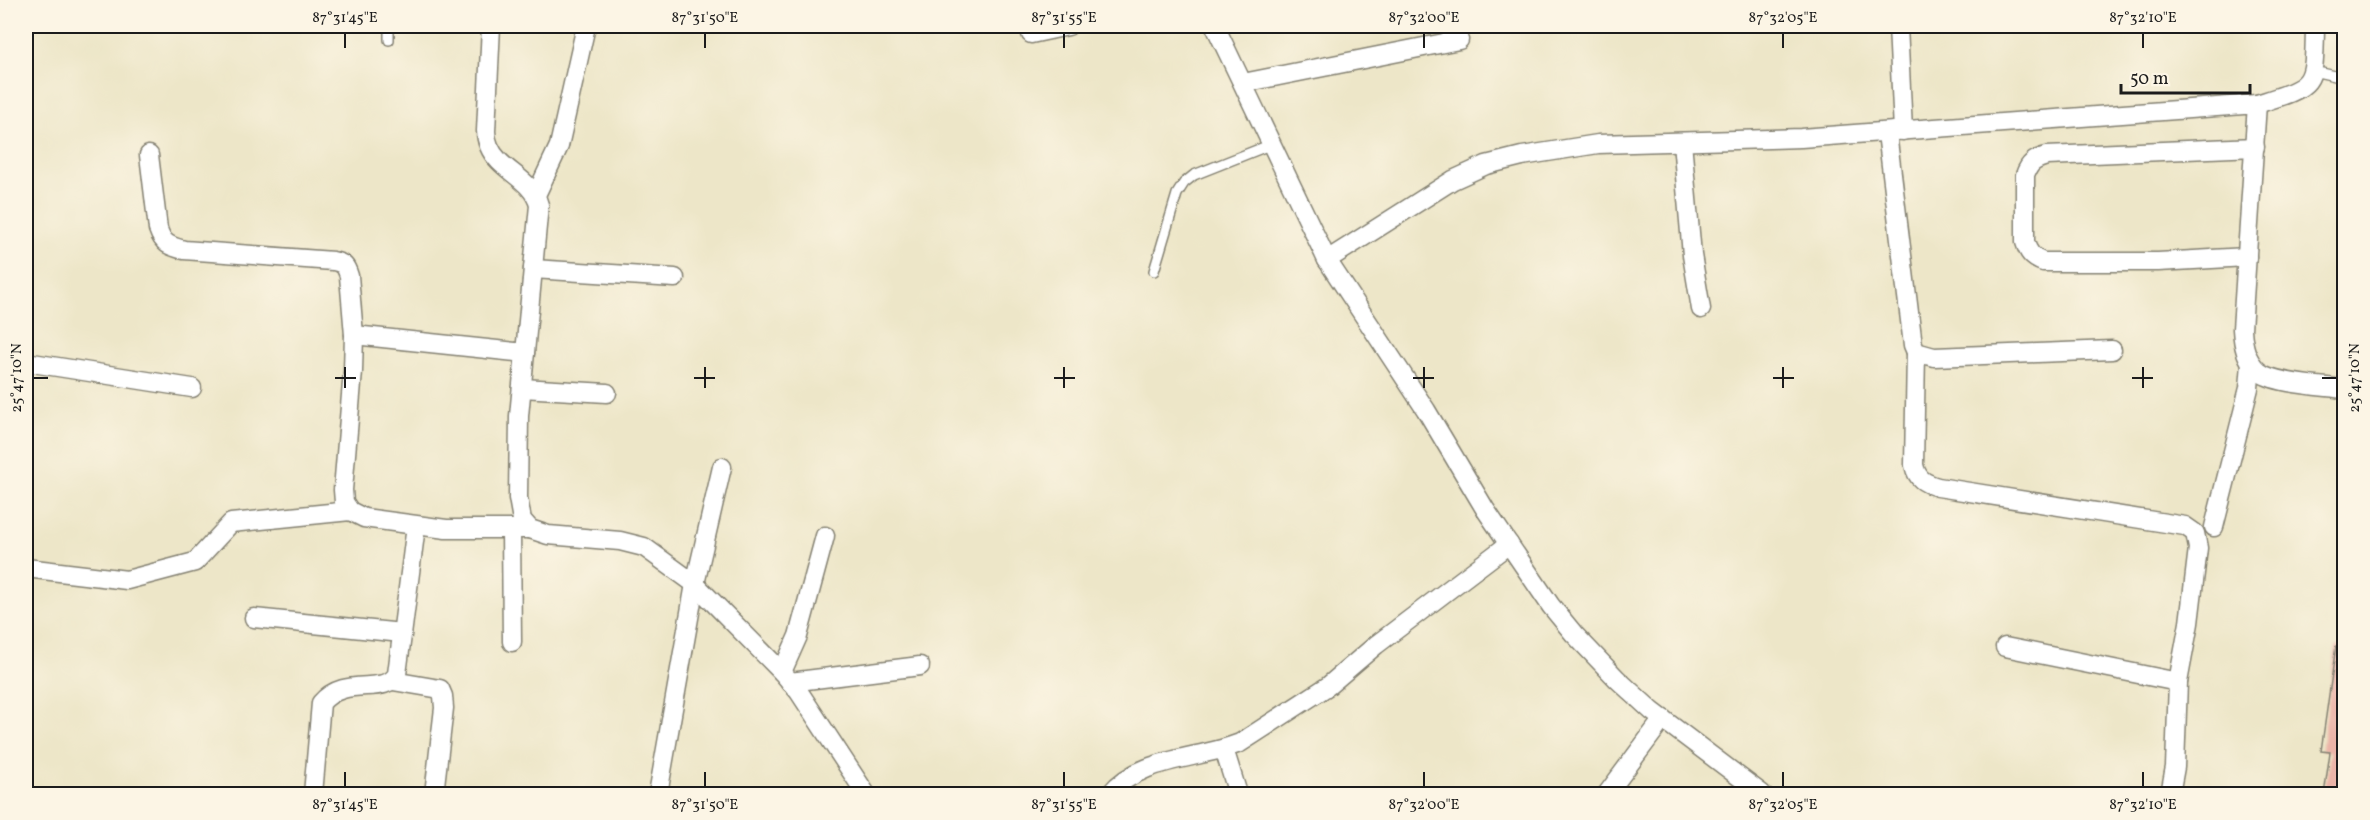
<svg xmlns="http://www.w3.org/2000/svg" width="2370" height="820" viewBox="0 0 2370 820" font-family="Vollkorn,serif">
<rect width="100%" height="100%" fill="#fcf5e5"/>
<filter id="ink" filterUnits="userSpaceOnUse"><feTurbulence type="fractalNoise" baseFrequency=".0167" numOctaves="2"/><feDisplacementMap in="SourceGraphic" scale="12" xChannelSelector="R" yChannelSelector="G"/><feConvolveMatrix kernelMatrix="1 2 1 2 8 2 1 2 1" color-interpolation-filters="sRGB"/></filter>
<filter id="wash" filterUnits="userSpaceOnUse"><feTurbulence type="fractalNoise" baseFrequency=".008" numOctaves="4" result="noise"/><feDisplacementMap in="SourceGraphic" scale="24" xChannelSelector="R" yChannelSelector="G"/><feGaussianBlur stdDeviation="1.35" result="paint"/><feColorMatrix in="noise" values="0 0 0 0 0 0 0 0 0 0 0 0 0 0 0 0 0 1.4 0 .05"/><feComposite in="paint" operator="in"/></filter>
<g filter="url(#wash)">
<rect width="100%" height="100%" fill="#ede6c8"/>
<g id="blocks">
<path fill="#ebb3a7" d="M2336 646H2344V795H2324L2330 752 2321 751Z"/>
</g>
</g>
<g filter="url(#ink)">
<use href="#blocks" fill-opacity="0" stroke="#848172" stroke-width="1.5"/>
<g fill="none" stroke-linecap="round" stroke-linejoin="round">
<defs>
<g id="lane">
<path d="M389 26V40"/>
<path d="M2313 71 2344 78"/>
<path d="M1154 271 1177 194 1184 183 1194 175 1272 144"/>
</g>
<g id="street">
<path d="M491 26 486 131C486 136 487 141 489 146 499 171 532 178 539 205L519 416 518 498 522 520 530 529 548 535 620 541 644 547 695 584 782 672 799 692 866 794"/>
<path d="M1215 26 1327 260 1426 410 1485 509 1551 606 1574 634 1617 679 1652 711 1762 794"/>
<path d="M1898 26 1903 131"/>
<path d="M1031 34 1068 26"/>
<path d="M1243 83 1459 40"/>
<path d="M2257 104C2316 85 2314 87 2315 26"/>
<path d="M1887 133 1913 345 1916 352 1934 357 2112 350"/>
<path d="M1682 142 1692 255 1701 309"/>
<path d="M149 155 158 229C163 244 169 246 184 250L333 261C344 263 346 266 349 276L354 335 353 371 343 490 344 502 350 511 364 518 446 529H530"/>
<path d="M536 195 559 146 586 26"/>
<path d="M2247 257 2158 262H2043C2032 258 2028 252 2025 242V175C2029 163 2035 159 2047 156L2255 147"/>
<path d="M1327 260 1453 180 1486 165 1522 156 1598 144 1801 138 2257 104 2242 329C2243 345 2246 360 2258 371 2273 384 2324 386 2344 389"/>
<path d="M533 269 675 278"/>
<path d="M354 335 525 353"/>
<path d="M1916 352 1914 465C1917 479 1924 483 1938 487L2185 526 2195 533 2198 548 2189 623 2178 682 2175 767 2170 794"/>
<path d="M26 362 192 388"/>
<path d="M522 388 607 393"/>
<path d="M2214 527 2249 388 2251 363"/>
<path d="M511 529 512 642"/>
<path d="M26 568 127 580 195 562 231 523 350 511"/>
<path d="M254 618 402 633"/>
<path d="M2005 647 2178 682"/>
<path d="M782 672 798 636 825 536"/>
<path d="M393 681 440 689 443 696 444 708 434 794"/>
<path d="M790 682 920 666"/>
<path d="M1224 749 1238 794"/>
<path d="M313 794 321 703C345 674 385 697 397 674L416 526"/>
<path d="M658 794 695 584 722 467"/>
<path d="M1110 794C1140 757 1197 760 1240 743L1328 686 1376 645 1509 544"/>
<path d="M1607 794 1663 719"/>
</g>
</defs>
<use href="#lane" stroke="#848172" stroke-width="12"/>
<use href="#street" stroke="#848172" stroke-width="21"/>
<use href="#lane" stroke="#fff" stroke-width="9"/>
<use href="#street" stroke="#fff" stroke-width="18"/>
</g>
</g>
<path fill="none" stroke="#1c1c1c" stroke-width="2" d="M345 33V48M705 33V48M1064 33V48M1424 33V48M1783 33V48M2143 33V48M345 367V388M705 367V388M1064 367V388M1424 367V388M1783 367V388M2143 367V388M33 378H48M335 378H356M694 378H715M1054 378H1075M1413 378H1434M1773 378H1794M2132 378H2153M2322 378H2337M345 772V787M705 772V787M1064 772V787M1424 772V787M1783 772V787M2143 772V787"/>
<rect width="2370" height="820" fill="none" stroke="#fcf5e5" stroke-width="66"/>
<path d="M2121 84v9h129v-9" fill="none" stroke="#1c1c1c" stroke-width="3"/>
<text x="2130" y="84" font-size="18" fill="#1c1c1c" stroke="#fcf5e5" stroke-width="4.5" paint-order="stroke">50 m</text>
<rect x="33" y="33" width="2304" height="754" fill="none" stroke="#1c1c1c" stroke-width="2"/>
<g font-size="15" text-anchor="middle" fill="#1c1c1c">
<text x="345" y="22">87°31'45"E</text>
<text x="705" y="22">87°31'50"E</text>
<text x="1064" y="22">87°31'55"E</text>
<text x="1424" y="22">87°32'00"E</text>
<text x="1783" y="22">87°32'05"E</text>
<text x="2143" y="22">87°32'10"E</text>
<text transform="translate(16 378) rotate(-90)" y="5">25°47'10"N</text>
<text transform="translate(2354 378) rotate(-90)" y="5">25°47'10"N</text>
<text x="345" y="809">87°31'45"E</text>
<text x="705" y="809">87°31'50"E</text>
<text x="1064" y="809">87°31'55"E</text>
<text x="1424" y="809">87°32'00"E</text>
<text x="1783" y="809">87°32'05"E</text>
<text x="2143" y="809">87°32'10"E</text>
</g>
</svg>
